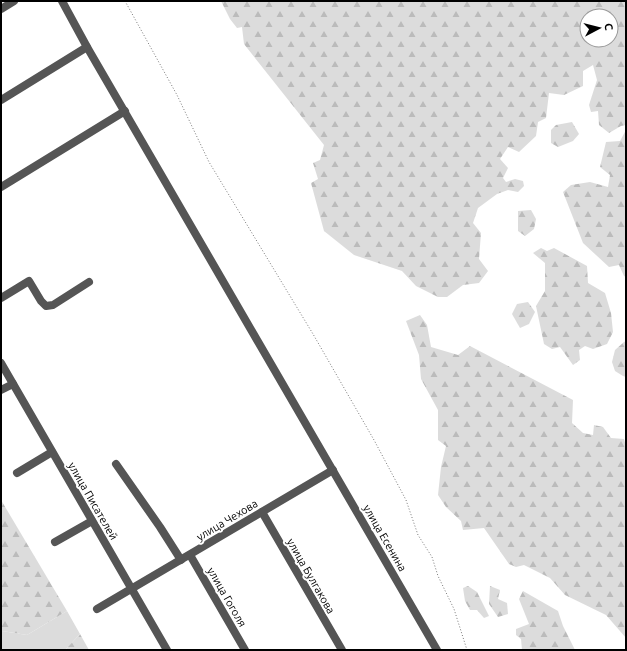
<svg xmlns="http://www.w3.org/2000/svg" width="627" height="651" viewBox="0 0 627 651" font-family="Ubuntu,sans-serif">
<defs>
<pattern id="forest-firs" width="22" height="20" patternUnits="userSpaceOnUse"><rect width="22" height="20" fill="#dcdcdc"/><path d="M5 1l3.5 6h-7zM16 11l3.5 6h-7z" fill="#bbb"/></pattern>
</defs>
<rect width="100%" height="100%" fill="#fff"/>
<path fill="#dcdcdc" d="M67 611 80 634 65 650H1V613L2 631 27 635Z"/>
<g fill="url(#forest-firs)" fill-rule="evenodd">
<path d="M221 1H626V125L621 126 609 133 599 125 598 111 591 112 589 105 597 80 593 65 583 71V86L564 95 549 93 546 118 538 122 536 136 519 152 508 147 500 159 508 168 503 178 506 182 515 179 523 181 524 186 518 192 508 190 497 194 478 208 473 223 481 233 479 259 488 271 479 283 463 285 447 297H438L416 286 402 271 354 255 324 231 311 183 318 179 313 163 320 160 324 145 244 44 242 27 237 28 230 19ZM587 16H611V40H587Z"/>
<path d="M572 122 579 134 573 141 558 147 551 143V130L556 125Z"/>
<path d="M626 130V277L624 276 619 265 609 267 583 243 563 192 571 185 590 182 608 187 610 175 600 167 606 142 620 141Z"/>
<path d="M531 210 536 219 534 229 525 236 518 231V211Z"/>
<path d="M541 248 547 251 554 248 587 266 588 283 605 293 611 313 613 332 607 344 593 349 585 346 579 350 580 360 573 365 560 347 552 349 544 344 536 306 545 291V263L533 253Z"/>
<path d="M528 302 535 312 529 324 520 328 512 314 517 304Z"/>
<path d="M420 315 427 325 431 347 458 355 470 346 573 400 572 423 583 433 593 435 594 425 603 427 611 438 624 439 626 446V638L606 615 565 595 550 578 524 565 516 567 509 564 484 528 463 530 461 521 446 507 438 495 441 467 446 446 438 440V410L421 379 419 355 406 321Z"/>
<path d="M626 341V377L623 376 615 371 612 362 615 350 624 342Z"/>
<path d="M1 500 67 611 27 635 2 631 1 613Z"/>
<path d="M468 586 477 592 489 616 484 618 477 610H470L465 601 463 588Z"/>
<path d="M490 586 500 590 498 599 507 603 508 614 498 617 489 604Z"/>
<path d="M523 591 558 611 563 626 575 650H522L521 639 516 635V629L529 624 519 599Z"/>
<path d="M80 634 89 650H65Z"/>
</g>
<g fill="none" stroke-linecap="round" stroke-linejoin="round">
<path stroke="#777" stroke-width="1" stroke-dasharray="1 2" stroke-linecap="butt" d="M125 1 177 95 209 162 313 334 374 440 406 500 418 535 432 557 438 576 454 609 467 650"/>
<g stroke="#555" stroke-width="8">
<path d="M62 1 87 47 437 650"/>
<path d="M1 9 14 1"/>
<path d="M1 100 87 47"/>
<path d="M1 187 125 111"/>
<path d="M1 298 29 281 41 301 46 306 53 305 89 282"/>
<path d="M1 363 167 650"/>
<path d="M1 390 13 384"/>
<path d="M116 464 160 527 181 560"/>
<path d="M17 473 52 452"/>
<path d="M262 512 342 650"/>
<path d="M55 542 92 521"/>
<path d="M190 555 245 650"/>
<path d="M97 609 333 470"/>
</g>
</g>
<g text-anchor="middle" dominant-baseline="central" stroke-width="4" stroke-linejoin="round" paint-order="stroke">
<g font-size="11" fill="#000" stroke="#fff">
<text transform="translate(93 501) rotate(60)">улица Писателей</text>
<text transform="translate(227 520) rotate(-31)">улица Чехова</text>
<text transform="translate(385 538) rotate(60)">улица Есенина</text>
<text transform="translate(311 576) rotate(60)">улица Булгакова</text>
<text transform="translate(227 597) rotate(60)">улица Гоголя</text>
</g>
</g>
<rect width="627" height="651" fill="none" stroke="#000000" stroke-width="4"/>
<g transform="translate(599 28) rotate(83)"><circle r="19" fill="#ffffff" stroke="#999999"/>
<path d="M0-3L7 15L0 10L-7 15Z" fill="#000000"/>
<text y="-6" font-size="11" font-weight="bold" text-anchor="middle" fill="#000000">С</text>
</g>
</svg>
